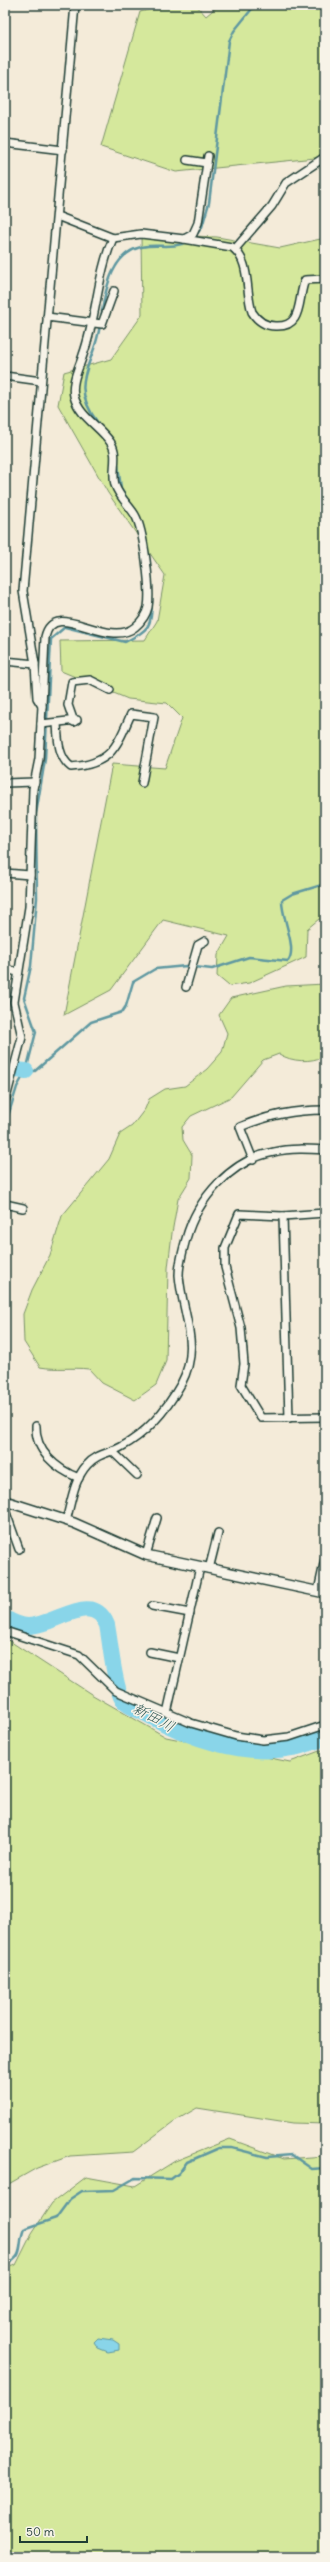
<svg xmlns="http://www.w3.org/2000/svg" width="330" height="2562" viewBox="0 0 330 2562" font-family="Delius,'Klee One',sans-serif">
<rect width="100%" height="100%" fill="#f4ebd9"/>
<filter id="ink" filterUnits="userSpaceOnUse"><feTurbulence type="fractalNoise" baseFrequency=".025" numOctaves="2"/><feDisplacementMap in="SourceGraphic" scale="8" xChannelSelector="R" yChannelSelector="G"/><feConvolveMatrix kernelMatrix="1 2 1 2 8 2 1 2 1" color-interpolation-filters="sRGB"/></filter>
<g filter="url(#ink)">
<g fill="#d5e89c" stroke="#7a9268">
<path d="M166 5H196L206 16 219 5H325V157L176 172 101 147 140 12Z"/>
<path d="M141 234 217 237 280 248 325 238V920L319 919 307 929 306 957 249 983 229 986 217 976 218 955 229 936 163 920 111 990 64 1015 112 764 165 768 182 718 167 703 128 699 61 671 60 641 145 640 157 621 165 575 108 493 58 405 64 372 111 359 142 315Z"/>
<path d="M325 984V1056C310 1063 292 1062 279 1054L263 1060 231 1097 191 1116 182 1127 183 1140 192 1155 191 1178 178 1199 172 1233 168 1268 166 1361 156 1385 135 1400 102 1383 89 1369C71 1367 57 1370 40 1367L24 1342 23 1314 32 1290 50 1255 62 1216 109 1159 120 1134 132 1126 145 1109 149 1099 165 1089 185 1086 207 1069 222 1052 227 1033 219 1015 231 998 286 986Z"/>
<path d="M5 1638 91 1694 166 1737 290 1762 325 1749V2124L293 2123 197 2108 173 2122 133 2152 70 2156 37 2168 5 2186Z"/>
<path d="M230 2139 284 2159 325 2156V2557H5V2268L16 2265 32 2233 52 2203 86 2177 135 2186 175 2161Z"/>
</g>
<path fill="#89d5e9" stroke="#5f98a1" d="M98 2338 113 2340 119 2344V2350L108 2352 98 2348 94 2342Z"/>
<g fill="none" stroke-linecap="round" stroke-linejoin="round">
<g stroke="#5f98a1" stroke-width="2.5">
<path d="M194 238 202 227 209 203 229 41 234 31 255 5"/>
<path d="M101 318C105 290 112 248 148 246 161 245 176 248 188 242"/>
<path d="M98 423C67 382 94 367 100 325"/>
<path d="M111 437 117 452"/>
<path d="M118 465 121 489 130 503"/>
<path d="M140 519 145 535"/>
<path d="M150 566 152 587"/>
<path d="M26 1071H35L91 1022 122 1012 126 1006 133 982 155 969 186 966 212 969 249 957 288 961C298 948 281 917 282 900L292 894 325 884"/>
<path d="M5 1126 17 1087 26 1071 36 1032 24 998 31 966 37 898 36 814 45 759 51 639 65 627 125 642C149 629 152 628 152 600"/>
<path d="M5 2265C26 2256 17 2245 24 2229L56 2218 70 2199 82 2191 114 2190 135 2178 171 2179 179 2173 187 2162 219 2148H232L267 2157 292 2155 312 2169 325 2168"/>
</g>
<g stroke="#89d5e9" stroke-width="16">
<path d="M5 1069 26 1071"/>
<path d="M5 1618C12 1622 20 1626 28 1626 55 1626 93 1589 107 1625 111 1646 113 1678 121 1697 126 1707 139 1710 148 1715 190 1739 245 1757 293 1748 304 1746 315 1741 325 1738"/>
</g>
<defs>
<g id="minor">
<path d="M5 143 63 150"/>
<path d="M187 160 207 163"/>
<path d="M57 216 113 238 141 234 184 239 193 234 198 223 208 156"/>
<path d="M184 239 232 247C251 261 245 291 252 312 257 320 265 326 275 326 304 328 297 299 305 280L325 279"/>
<path d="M235 249 272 206 286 183 325 157"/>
<path d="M47 317 102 324 114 291"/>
<path d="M5 376 41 381"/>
<path d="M5 661 35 664"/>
<path d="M42 706 45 637C54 597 107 650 135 627 141 622 146 616 148 607 151 590 144 530 135 515 129 505 119 497 115 485 111 471 119 456 111 443 100 426 79 417 74 396 71 382 79 368 83 355 97 316 97 275 113 238"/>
<path d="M74 722 68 705 72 682 90 680 110 690"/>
<path d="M57 723C58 739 58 757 71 767 111 764 116 748 131 714L154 717 142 783"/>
<path d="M41 724 77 720"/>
<path d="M5 783 35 782"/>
<path d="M5 873 30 875"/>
<path d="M5 969 18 972"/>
<path d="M186 987 198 945 205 941"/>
<path d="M5 1102 22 1037 14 1002 29 907 33 789 39 759 42 706 37 698 35 664 23 591 75 5"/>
<path d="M253 1160 240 1127C269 1115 294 1110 325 1110"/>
<path d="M5 1204 23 1208"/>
<path d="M325 1213 283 1216 239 1214 225 1248V1267L241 1328 244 1364 241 1385 261 1418 325 1417"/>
<path d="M283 1216 289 1418"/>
<path d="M36 1426C35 1451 56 1469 79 1478"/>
<path d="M112 1451 137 1475"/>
<path d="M5 1510 19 1549"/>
<path d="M66 1521C71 1503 74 1479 87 1465 96 1454 110 1453 121 1447 147 1433 167 1409 181 1384 202 1345 182 1315 179 1275 179 1264 183 1250 186 1239 197 1199 231 1160 274 1152 291 1148 308 1149 325 1150"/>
<path d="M146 1555 157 1518"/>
<path d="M209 1569 218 1533"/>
<path d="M318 1591 325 1559"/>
<path d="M152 1606 190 1613"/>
<path d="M5 1631 79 1655 116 1691 191 1723 236 1736 263 1740 289 1737 325 1725"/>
<path d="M150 1652 179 1658"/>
<path d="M167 1713 200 1567"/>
</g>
<path id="tertiary" d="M5 1501 74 1523 146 1555 325 1593"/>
</defs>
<use href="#minor" stroke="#1f3d34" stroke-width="10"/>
<use href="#tertiary" stroke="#1f3d34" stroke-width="12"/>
<use href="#minor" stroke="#f7f3e8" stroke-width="7"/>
<use href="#tertiary" stroke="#f7f3e8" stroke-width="9"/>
</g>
</g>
<g text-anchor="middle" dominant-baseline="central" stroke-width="3" stroke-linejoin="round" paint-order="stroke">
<g font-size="15" font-style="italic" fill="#345b58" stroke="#f7f3e8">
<text transform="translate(154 1717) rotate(28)">新田川</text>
</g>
</g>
<rect width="330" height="2562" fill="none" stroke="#f7f3e8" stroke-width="20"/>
<rect x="10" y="10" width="310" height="2542" fill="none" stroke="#1f3d34" stroke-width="1.5" filter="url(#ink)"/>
<path d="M20 2536v6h67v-6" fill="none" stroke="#1f3d34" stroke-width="2"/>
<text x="26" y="2536" font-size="12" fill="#1f3d34" stroke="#f7f3e8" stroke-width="3" paint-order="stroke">50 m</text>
</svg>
